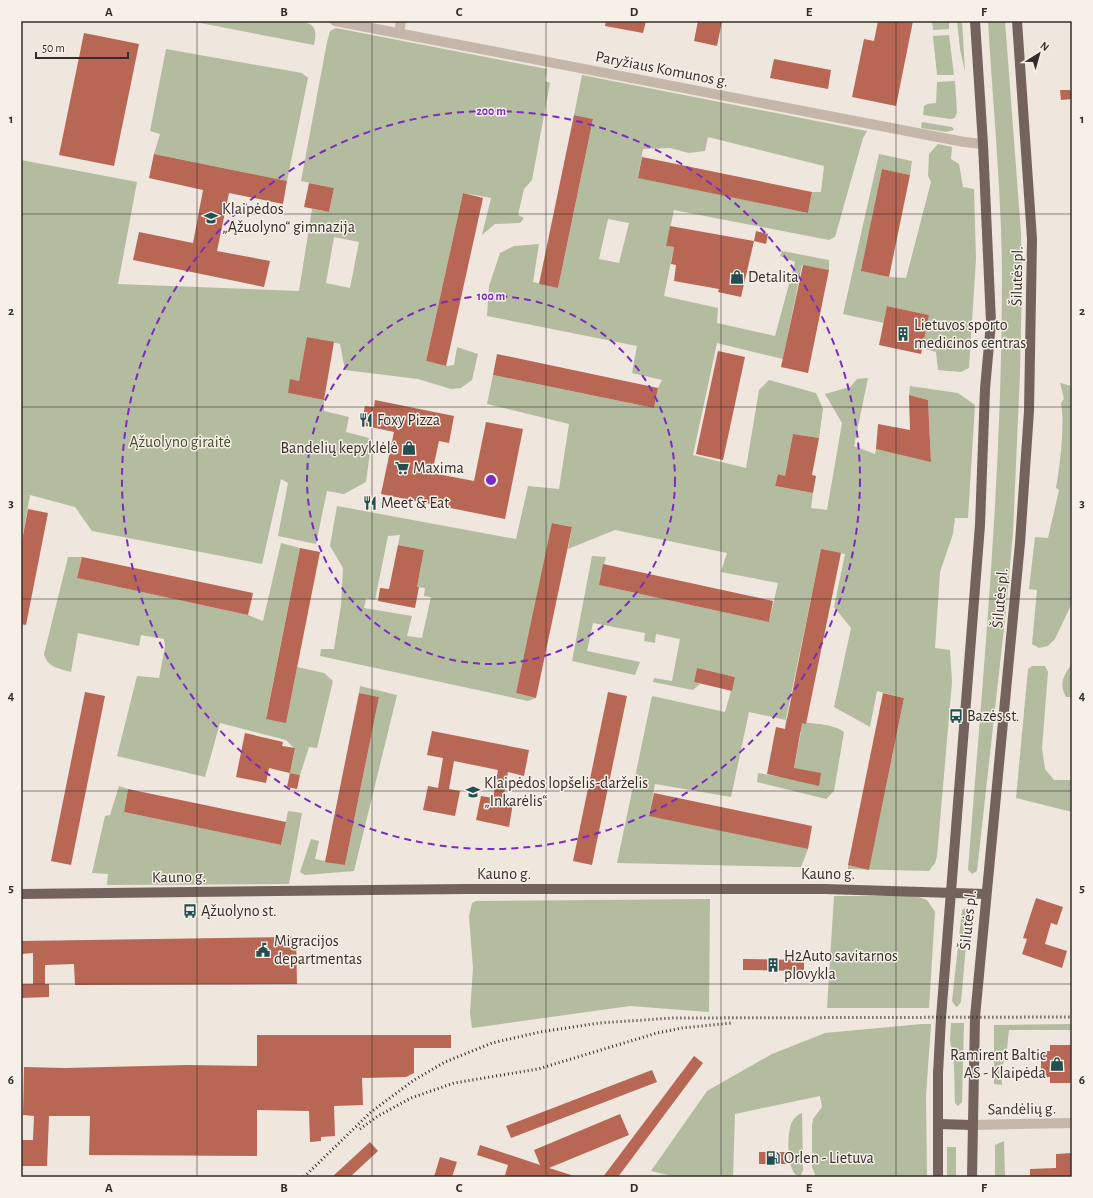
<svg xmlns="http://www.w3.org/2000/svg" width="1093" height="1198" viewBox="0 0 1093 1198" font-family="'Alegreya Sans',sans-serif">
<rect width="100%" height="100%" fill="#efe6dd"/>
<g fill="#b3bc9f" fill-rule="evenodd">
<path d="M190 21H300C316 24 317 30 314 45Z"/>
<path d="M932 21H949V29L933 30Z"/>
<path d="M957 21H962L965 72 960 49Z"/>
<path d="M988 21H1005L1021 233 1022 281 1020 374 1013 533 1006 610 977 871 972 874 968 870C983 674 1002 478 1002 281 1002 195 993 108 988 21Z"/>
<path d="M336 28 547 69 545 81 550 83 532 180 524 189 518 215 524 218 520 223 495 224 482 235 491 198 463 193 426 361 446 366 454 365 457 347 478 354 472 380 461 388 451 389 418 379 345 370 340 344 308 337 299 381 291 380 288 393 324 400V411L349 417 346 432 369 438 371 445 366 482 344 494 327 491 316 544 278 536 288 483 281 479 262 564 92 531 75 507 30 495 21 546V160L137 182 118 284 299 291 312 209 329 212 334 188 301 181 327 42 330 31ZM334 237 359 242 350 288 326 283Z"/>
<path d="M949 35 954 75H937L933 36Z"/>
<path d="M166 49 302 73 308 78 287 181 154 154 160 134 150 131Z"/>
<path d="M582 75 867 131 863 138 835 237 829 240 674 210 666 246 674 247 664 296 718 308 717 323 775 336 795 262 780 256 782 251 829 260V270L802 265 783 359 717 343 693 455 746 468 759 390 769 380 816 393 823 409 819 438 793 434 785 476 778 474 775 486 813 493 811 508 827 510 842 423 825 394 850 387 857 379 868 378 854 446 875 454 876 449 931 461 928 400 909 395 910 386 958 393 975 405 968 518H955L953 534 940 572 935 648 950 650 952 682 937 856 935 863 929 871 848 869V865L869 869 904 698 877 691 870 727 834 707 851 628 834 607 845 554 821 550 786 719C804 725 829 721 844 732L834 791 826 799 757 782 758 773 792 779 801 732 785 729 786 720 749 712 731 797 655 784 649 815 808 849 801 867 617 863 652 696 725 712 735 677 697 668 694 682 700 684 693 690 653 682 654 678 672 681 680 639 656 634 655 643 644 641 645 633 593 623 587 651 640 662 635 675 572 661 592 556 606 557 599 585 769 622 778 583 721 572 727 553 615 530 568 549 572 527 553 523 516 693 536 698 528 701 320 656 321 649H334L341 605 343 568 330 546 337 506 516 539 528 486 559 489 569 424 487 404 493 375 654 408 658 388 662 380 632 373 637 346 487 316 489 286 500 253 514 246 539 244 533 282 558 288 593 119 574 115ZM708 137 824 166 821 192H812L808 213 638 177 643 149 670 148 689 153 705 151ZM608 219 629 223 619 263 599 259ZM400 535 398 545 424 550 417 587 425 588 424 596 431 597 422 638 407 636 412 616 364 608 366 598 375 600 388 536Z"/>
<path d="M955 81 957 112 955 118 950 119 923 115 924 106 927 104 936 103 937 82Z"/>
<path d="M922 122 952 127 954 130 946 132 921 128Z"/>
<path d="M938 144 952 147 951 159 959 164 963 187 974 189 976 259 969 368 961 372 938 370 936 352 922 348 929 315 888 306 884 323 843 314 879 154 912 161 910 175 882 169 862 271 889 277 906 278 931 182 928 176 929 154Z"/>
<path d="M1060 383 1072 386V603L1055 639 1048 646 1039 648 1032 644 1037 590 1029 589 1035 537 1048 538 1059 490 1056 488C1060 467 1065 423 1061 403L1064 399Z"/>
<path d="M281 543 300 548 266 718 286 722 297 667 324 673 333 681 317 748 309 747 300 775 290 773 295 749 286 740 220 723 205 777 117 756 137 676 159 678 165 647 164 639 141 635 139 646 78 633 71 672C58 668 48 668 44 654L68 557H82L77 578 248 615 263 621Z"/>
<path d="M1071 665 1072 697H1066C1059 684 1063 677 1071 665Z"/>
<path d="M1032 666H1045L1048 672 1042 748 1045 769 1054 780H1072V812L1016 798 1028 669Z"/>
<path d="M360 686 397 695 354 871 305 875 300 872 311 839 319 841 315 859 345 865 379 697 359 693Z"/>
<path d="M119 786 128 789 124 812 281 845 288 811 302 813 289 884 107 885 108 874 92 873 105 816 110 815Z"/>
<path d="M834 896H916L927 900 935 912 929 1008H827Z"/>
<path d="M710 899 709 1012 630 1006 472 1028 470 1013 473 968 469 916 472 903 476 901Z"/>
<path d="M965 908 969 910 961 1002 958 1006 956 1007 952 1001 962 910Z"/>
<path d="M951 1023H964L962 1102 958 1106 955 1103 954 1065 950 1040Z"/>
<path d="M922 1024H931L926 1096 927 1177H816L812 1167V1125L813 1119 822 1107 820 1096 735 1114 733 1177H676L651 1171 707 1091 772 1054 825 1033Z"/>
<path d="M1072 1024V1030H1009L1006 1058 1001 1068 1002 1085 994 1084V1025Z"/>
<path d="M802 1113 803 1170 800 1177C786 1175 787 1134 791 1124 793 1119 797 1115 802 1113Z"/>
<path d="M1004 1141 1005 1177H995V1145Z"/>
<rect x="947" y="1147" width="9" height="30"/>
</g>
<g fill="#b76753">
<path d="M606 21H646L643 33 605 26Z"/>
<path d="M698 21H722L717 46 694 41Z"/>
<path d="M878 21H913L896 106 852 97 864 39 874 41Z"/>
<path d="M84 33 139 44 114 166 59 155Z"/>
<path d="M774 59 831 70 828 89 770 78Z"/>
<path d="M1060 90H1072V99L1061 100Z"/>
<path d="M574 115 593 119 558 288 539 284Z"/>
<path d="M154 154 287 181 283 204 229 193 217 251 270 261 264 287 133 260 139 232 193 243 203 190 149 178Z"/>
<path d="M642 157 812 192 808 213 638 178Z"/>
<path d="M882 169 910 175 889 277 861 271Z"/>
<path d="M309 183 334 188 329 212 304 207Z"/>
<path d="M463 193 483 198 446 366 426 361Z"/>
<path d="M670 226 754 241 741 297 718 292 719 289 674 281 676 265 671 264 674 247 666 246Z"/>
<path d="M756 231 768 234 766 244 754 241Z"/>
<path d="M803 265 829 270 808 373 781 367Z"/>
<path d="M887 306 929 315 921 354 879 345Z"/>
<path d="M307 337 334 342 324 400 288 393 290 379 299 381Z"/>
<path d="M718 351 745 357 723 460 696 454Z"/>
<path d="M497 354 658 388 654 408 493 375Z"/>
<path d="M909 395 928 400 931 462 876 449 878 424 910 430Z"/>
<path d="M375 400 454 416 449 443 439 441 432 473 474 481 486 422 523 429 505 519 381 494 394 432 361 425 365 406 374 407Z"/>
<path d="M793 434 819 438 812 475 816 476 813 493 775 486 778 474 785 476Z"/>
<path d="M28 509 48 513 26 625 21 624V546Z"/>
<path d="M552 523 572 527 536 698 516 693Z"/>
<path d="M398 545 424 550 417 587H419L415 608 378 601 380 588 389 589Z"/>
<path d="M300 548 320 552 286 723 266 719Z"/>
<path d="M821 549 841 553 806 724 802 723 794 768 821 773 819 786 767 774 776 727 785 729Z"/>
<path d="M82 557 253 593 248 615 77 578Z"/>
<path d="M603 564 773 601 769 622 599 585Z"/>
<path d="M697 668 735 677 732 691 694 682Z"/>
<path d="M85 692 105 696 71 865 51 861Z"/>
<path d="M608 692 627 696 592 865 573 861Z"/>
<path d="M359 693 379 697 345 865 325 862Z"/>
<path d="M883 693 904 698 869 870 848 865Z"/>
<path d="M432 731 529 750 524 776 508 772 503 801 513 803 509 827 476 820 481 796 493 798 498 770 454 761 449 789 460 791 455 816 423 810 428 786 438 788 443 758 427 755Z"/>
<path d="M245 733 283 742 282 746 295 748 290 773 300 775 297 789 287 787 290 773 269 768 266 783 236 777Z"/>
<path d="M128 789 286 822 281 845 124 812Z"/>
<path d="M654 793 812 826 808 849 649 816Z"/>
<path d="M1036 898 1063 907 1057 925 1051 923 1045 944 1067 951 1062 968 1022 954 1027 939 1023 938Z"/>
<path d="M296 937 297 984 75 985 74 964 45 965V984H49V997L21 998V984H33V953L21 954V941Z"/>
<path d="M743 959 804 960V971L743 970Z"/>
<path d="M257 1035H451V1048H414V1073L406 1077 362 1078 363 1105 334 1106 335 1136 321 1137V1141L310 1142 309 1111 257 1110V1156L89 1155 90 1116H49L47 1166H21V1140H33L34 1116 23 1115 24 1067 65 1068 187 1065 257 1066Z"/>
<path d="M1050 1045H1072V1083H1050V1077H1041V1051H1050Z"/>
<path d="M694 1056 703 1063 618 1177H603Z"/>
<path d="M652 1070 657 1082 511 1138 506 1126Z"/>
<path d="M620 1114 629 1135 549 1168 571 1175 570 1177H510L505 1175 508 1165 477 1155 480 1145 540 1165 534 1150Z"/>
<path d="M370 1142 378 1151 350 1177H332Z"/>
<rect x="759" y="1152" width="28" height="12"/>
<path d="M1072 1153V1177H1030V1169L1056 1168V1154Z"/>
<path d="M440 1157 457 1162 452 1177H434Z"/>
</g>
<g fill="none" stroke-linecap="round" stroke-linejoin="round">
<g stroke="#c5b6aa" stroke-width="10">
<path d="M335 21 964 142 983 144"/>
<path d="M399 33 401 21"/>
<path d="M972 1125 1072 1123"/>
</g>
<g stroke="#74635c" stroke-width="10">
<path d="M21 894 464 889H825L986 894"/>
<path d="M938 1124 972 1125"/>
<path d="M938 1177V1073L941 1018 980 525 985 389 991 322 983 144 975 21"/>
<path d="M972 1177 975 1017 1020 543 1029 411 1032 239 1017 21"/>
</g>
<g stroke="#342c29" stroke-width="3" stroke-dasharray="1 3" stroke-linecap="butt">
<path d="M360 1129 378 1116 411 1098 454 1083 538 1069 657 1033 682 1028 731 1023"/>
<path d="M304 1177 371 1112 414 1080 445 1062 492 1043 540 1032 599 1023 673 1018 1072 1017"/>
</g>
</g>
<path fill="none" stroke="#342c29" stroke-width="1" stroke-opacity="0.55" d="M197 21V1177M372 21V1177M546 21V1177M721 21V1177M896 21V1177M21 214H1072M21 407H1072M21 599H1072M21 791H1072M21 984H1072"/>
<g fill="none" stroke="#7b2cbf" stroke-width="2" stroke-dasharray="7 5">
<circle cx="491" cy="480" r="184"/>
<circle cx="491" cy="480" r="369"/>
</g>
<defs>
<symbol id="school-bare" viewBox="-9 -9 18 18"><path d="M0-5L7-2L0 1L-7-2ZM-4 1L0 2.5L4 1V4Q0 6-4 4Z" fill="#234f50" stroke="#f7f0e9" stroke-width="2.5" paint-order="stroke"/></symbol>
<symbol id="shop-bare" viewBox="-9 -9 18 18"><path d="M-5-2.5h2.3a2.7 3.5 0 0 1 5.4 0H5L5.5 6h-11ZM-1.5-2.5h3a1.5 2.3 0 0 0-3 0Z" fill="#234f50" stroke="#f7f0e9" stroke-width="2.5" paint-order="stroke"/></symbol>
<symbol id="building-bare" viewBox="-9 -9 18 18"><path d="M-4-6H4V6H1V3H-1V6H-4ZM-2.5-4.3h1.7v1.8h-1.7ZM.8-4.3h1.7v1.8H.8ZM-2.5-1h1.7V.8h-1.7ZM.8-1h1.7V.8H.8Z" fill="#234f50" stroke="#f7f0e9" stroke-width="2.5" paint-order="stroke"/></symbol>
<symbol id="restaurant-bare" viewBox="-9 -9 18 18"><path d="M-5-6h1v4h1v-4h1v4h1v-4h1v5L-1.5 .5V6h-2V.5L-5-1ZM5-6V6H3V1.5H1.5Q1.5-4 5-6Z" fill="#234f50" stroke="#f7f0e9" stroke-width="2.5" paint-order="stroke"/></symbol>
<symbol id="supermarket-bare" viewBox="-9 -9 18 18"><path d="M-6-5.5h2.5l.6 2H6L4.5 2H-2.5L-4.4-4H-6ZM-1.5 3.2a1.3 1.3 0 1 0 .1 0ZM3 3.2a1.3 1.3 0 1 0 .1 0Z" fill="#234f50" stroke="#f7f0e9" stroke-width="2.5" paint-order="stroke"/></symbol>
<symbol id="bus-bare" viewBox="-9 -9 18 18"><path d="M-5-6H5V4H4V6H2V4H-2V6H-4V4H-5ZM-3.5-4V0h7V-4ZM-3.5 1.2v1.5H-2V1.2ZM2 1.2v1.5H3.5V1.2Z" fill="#234f50" stroke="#f7f0e9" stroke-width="2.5" paint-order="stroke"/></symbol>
<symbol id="civic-bare" viewBox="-9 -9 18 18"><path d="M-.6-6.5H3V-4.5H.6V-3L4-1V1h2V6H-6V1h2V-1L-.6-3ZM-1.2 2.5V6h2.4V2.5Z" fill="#234f50" stroke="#f7f0e9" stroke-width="2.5" paint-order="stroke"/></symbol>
<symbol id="fuel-bare" viewBox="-9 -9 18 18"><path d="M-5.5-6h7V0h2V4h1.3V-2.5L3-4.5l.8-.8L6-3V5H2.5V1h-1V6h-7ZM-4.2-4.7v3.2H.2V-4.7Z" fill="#234f50" stroke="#f7f0e9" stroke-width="2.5" paint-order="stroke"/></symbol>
</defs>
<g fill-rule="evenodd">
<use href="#school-bare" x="201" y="208" width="20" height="20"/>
<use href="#shop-bare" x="727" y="267" width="20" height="20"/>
<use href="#building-bare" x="893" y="324" width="20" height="20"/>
<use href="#restaurant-bare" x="356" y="410" width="20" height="20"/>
<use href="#shop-bare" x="399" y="438" width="20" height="20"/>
<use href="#supermarket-bare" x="392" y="458" width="20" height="20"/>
<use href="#restaurant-bare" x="360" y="493" width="20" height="20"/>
<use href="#bus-bare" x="946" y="706" width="20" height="20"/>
<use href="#school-bare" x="463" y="782" width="20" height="20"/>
<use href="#bus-bare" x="180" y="901" width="20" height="20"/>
<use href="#civic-bare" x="253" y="940" width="20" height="20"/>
<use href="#building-bare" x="763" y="955" width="20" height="20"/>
<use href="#shop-bare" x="1047" y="1054" width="20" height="20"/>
<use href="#fuel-bare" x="763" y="1148" width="20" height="20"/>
</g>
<g text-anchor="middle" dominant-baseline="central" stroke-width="3" stroke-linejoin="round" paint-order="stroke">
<g font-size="16" fill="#342c29" stroke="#f7f0e9">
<text transform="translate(662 69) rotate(11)">Paryžiaus Komunos g.</text>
<text transform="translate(1017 276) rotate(-89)">Šilutės pl.</text>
<text transform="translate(1000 598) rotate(-85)">Šilutės pl.</text>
<text x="504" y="874">Kauno g.</text>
<text x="828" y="874">Kauno g.</text>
<text transform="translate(179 877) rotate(-1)">Kauno g.</text>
<text transform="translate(968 920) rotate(-84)">Šilutės pl.</text>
<text transform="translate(1022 1109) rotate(-1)">Sandėlių g.</text>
</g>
<g font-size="16" fill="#342c29" stroke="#f7f0e9" text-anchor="start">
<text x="222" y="209">Klaipėdos<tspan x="222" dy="18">„Ąžuolyno“ gimnazija</tspan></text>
<text x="748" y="277">Detalita</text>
<text x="914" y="325">Lietuvos sporto<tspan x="914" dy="18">medicinos centras</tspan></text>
<text x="377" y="420">Foxy Pizza</text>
<text x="398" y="448" text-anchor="end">Bandelių kepyklėlė</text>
<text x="413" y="468">Maxima</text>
<text x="381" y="503">Meet &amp; Eat</text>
<text x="967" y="716">Bazės st.</text>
<text x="484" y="783">Klaipėdos lopšelis-darželis<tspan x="484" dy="18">„Inkarėlis“</tspan></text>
<text x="201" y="911">Ąžuolyno st.</text>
<text x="274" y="941">Migracijos<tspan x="274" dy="18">departmentas</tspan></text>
<text x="784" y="956">H2Auto savitarnos<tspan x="784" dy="18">plovykla</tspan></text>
<text x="1046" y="1055" text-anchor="end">Ramirent Baltic<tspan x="1046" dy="18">AS - Klaipėda</tspan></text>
<text x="784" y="1158">Orlen - Lietuva</text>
</g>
<g font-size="16" fill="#454f2f" stroke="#f7f0e9">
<text x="180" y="442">Ąžuolyno giraitė</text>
</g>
</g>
<circle cx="491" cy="480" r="6" fill="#7b2cbf" stroke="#f7f0e9" stroke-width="2"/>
<g font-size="12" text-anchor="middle" font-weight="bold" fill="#7b2cbf" stroke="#f7f0e9" stroke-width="3" stroke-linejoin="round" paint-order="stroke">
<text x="491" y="115">200 m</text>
<text x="491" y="300">100 m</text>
</g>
<rect width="1093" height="1198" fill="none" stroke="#f7f0e9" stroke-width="44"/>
<g transform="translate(1039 54) rotate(37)" stroke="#f7f0e9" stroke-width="3" paint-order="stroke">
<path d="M0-3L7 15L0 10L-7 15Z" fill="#342c29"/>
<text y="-6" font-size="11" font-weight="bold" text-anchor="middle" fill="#342c29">N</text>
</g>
<path d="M36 52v6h92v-6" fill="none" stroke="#342c29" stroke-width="2"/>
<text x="42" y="52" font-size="12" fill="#342c29" stroke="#f7f0e9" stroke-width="3" paint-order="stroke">50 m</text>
<rect x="22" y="22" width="1049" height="1154" fill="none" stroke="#342c29" stroke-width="1.5"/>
<g font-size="13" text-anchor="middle" font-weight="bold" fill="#342c29">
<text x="109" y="16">A</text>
<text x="284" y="16">B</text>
<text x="459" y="16">C</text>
<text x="634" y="16">D</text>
<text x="809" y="16">E</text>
<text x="984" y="16">F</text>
<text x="11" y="123">1</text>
<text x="1082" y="123">1</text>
<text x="11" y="315">2</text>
<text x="1082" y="315">2</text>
<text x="11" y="507">3</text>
<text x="1082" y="507">3</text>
<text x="11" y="700">4</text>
<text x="1082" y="700">4</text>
<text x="11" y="892">5</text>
<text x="1082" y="892">5</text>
<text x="11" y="1084">6</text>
<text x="1082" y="1084">6</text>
<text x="109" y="1192">A</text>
<text x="284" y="1192">B</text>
<text x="459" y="1192">C</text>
<text x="634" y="1192">D</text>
<text x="809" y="1192">E</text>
<text x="984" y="1192">F</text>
</g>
</svg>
